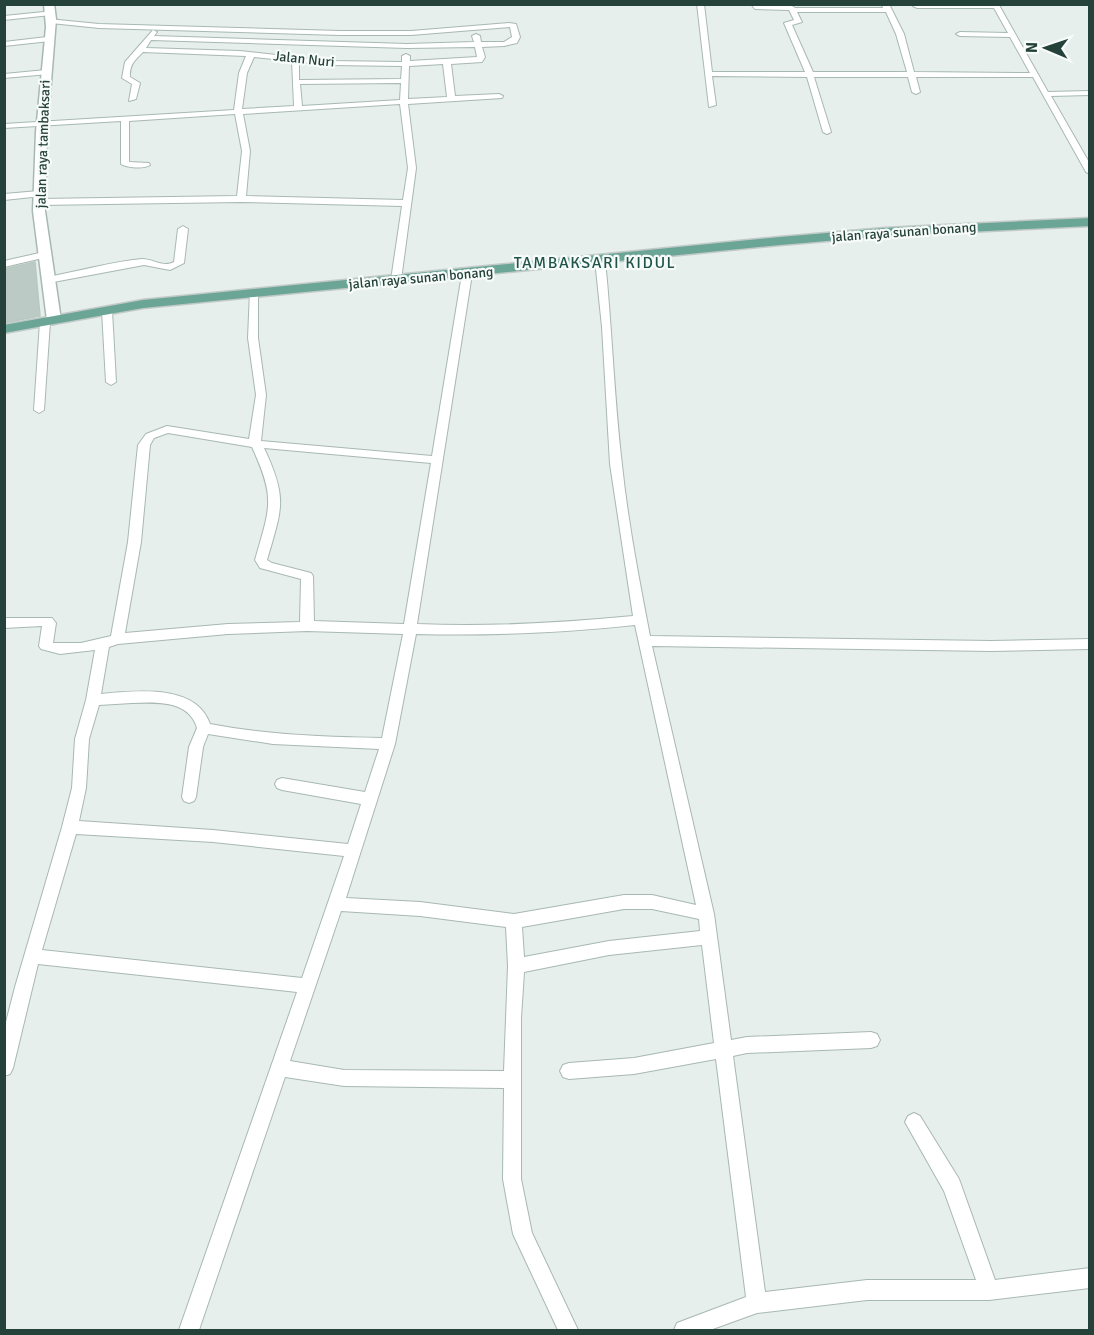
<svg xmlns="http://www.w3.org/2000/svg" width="1094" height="1335" viewBox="0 0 1094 1335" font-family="Signika,sans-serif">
<rect width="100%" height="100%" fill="#e6efeb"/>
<path fill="#bbcac4" stroke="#b8c9c2" stroke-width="1.5" d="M35 262 40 316 4 323V269Z"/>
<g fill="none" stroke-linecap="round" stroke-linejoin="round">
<defs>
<g id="minor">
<path d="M697 4H704L712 72H805L784 23 794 20 789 10 755 9 751 4 792 6 795 8H883L882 4H889L904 34 914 72 1030 73 1010 37 960 36 956 34 960 32 1008 33 994 8H917L913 6 999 5 1048 92 1090 91V95L1051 96 1090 164V174L1086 172 1033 77H916L920 92 916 94 912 92 908 77H814L831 132 827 134 823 132 807 77 712 76 716 105 709 107ZM797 12H886L896 34 907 72H813L792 25 802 22Z"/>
<path d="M54 11 55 13 51 15 4 20V16Z"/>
<path d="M48 19 99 24 340 31H411L509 23 516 24 520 37 517 43 504 46 482 47 485 57 482 62 451 64 455 96 499 94 503 96 502 98 408 104 416 168 401 280 396 283 391 280 402 206 241 202 39 205 35 202 39 199 237 196 242 151 235 114 129 121V162L149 163 150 165C144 169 127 168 121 164V121L4 128V124L234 110 239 73 246 56 143 52C135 60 129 65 130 77L140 83 136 99 129 101 132 84 122 78 125 62 153 30 157 32 154 36 407 44 474 42 472 36 476 34 480 36 481 42H504L512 37 510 27 411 35H340L99 28 51 23 47 21ZM151 40 407 48 475 47 477 57 410 61V56L406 54 402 56V62L330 61 240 51 146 48ZM254 57 292 61 294 106 242 109 247 73ZM299 62 330 65 402 66 401 79 299 80ZM443 64 447 97 408 99 409 66ZM401 83 400 100 302 106 300 84ZM400 104 408 168 403 200 246 196 250 151 243 114Z"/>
<path d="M47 37 51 39 50 41 4 46V42Z"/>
<path d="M46 70H49V74L4 78V74Z"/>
<path d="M39 191 43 194 42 196 4 200V194Z"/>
<path d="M183 226 188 229 184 263 170 270 144 265 48 283 43 280 48 277C76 272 114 261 142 259 154 259 163 268 174 262L178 229Z"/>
<path d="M44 252 47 253V257L4 267V261Z"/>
<path d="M600 257 605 260C612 328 614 397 622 465 628 522 639 579 650 636L991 641 1090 639V649L991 651 652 646 714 914 731 1040 747 1037 871 1032 877 1034 880 1040 877 1046 871 1048 747 1053 733 1056 765 1292 867 1280H976L944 1191 905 1122 908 1116 914 1113 920 1116 959 1179 995 1280 1090 1268V1288L989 1300H867L757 1313 710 1330H674L677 1323 746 1297 716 1059 634 1074 569 1079 563 1077 560 1071 563 1065 569 1063 634 1058 714 1043 702 945 609 955 524 972 521 1018V1179L532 1233 578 1330H558L513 1234 503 1179 504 1088 344 1086 285 1077 199 1330H179L297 992 38 964 13 1068 10 1074 4 1076V1030L15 987 62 827 72 788 75 739 86 700 95 650 60 654 41 649 39 646 42 626 4 628V618H52L56 623 53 643H81L111 636 128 542 138 445 146 434 167 426 249 439 256 395 248 338 250 291 258 293V338L266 395 261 441 432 456 462 274 467 271 472 274 417 624C491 627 560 623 633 616L610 464 602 327 595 260ZM168 433 252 447C276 499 270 507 255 560L260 568 301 579 300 622 228 624 125 633 141 542 150 445 154 438ZM264 448 431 463 404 624 314 621 313 576 311 573 272 563 267 560C282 508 288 499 264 448ZM635 625 696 905 652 895H624L514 914 420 902 346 898 395 744 416 634C491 636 559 633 635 625ZM307 631 403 634 382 738C324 737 267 735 210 724 196 683 135 691 101 694L109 647 118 644 228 634ZM132 703C156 702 189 700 197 728L189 747 182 797 184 801 189 803 194 801 196 797 203 747 208 734 273 744 379 749 365 792 282 778 277 780 275 784 277 788 282 790 361 804 348 844 213 830 79 821 86 788 89 739 99 705ZM76 834 213 842 344 856 302 978 42 950ZM624 909H652L699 919 700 931 609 941 524 957 522 927ZM341 911 420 916 506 927 508 966 504 1071 344 1070 290 1061Z"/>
<path d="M107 308 112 311 116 382 111 385 106 382 102 311Z"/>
<path d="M45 319 50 322 44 410 39 413 34 410 40 322Z"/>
</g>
<path id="tertiary" d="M44 4H54L56 19 47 132 45 211 61 320 54 324 47 320 33 211 36 132 46 27Z"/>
<path id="primary" d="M1090 218V226L885 236 780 245 143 308 4 333V325L143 300 780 237 885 228Z"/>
</defs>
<use href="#minor" stroke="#a8b8b2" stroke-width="2"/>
<use href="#tertiary" stroke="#a8b8b2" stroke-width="3"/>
<use href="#primary" stroke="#c2cac8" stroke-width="3"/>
<use href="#minor" fill="#fff" fill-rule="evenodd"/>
<use href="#tertiary" fill="#fff" fill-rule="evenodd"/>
<use href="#primary" fill="#6aa596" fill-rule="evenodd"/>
</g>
<g text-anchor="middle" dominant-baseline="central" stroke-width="4.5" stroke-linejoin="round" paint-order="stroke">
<g font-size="14" fill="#24423a" stroke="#f7fbf9">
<text transform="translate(304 59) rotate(6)">Jalan Nuri</text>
<text transform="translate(43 144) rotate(-88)">jalan raya tambaksari</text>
<text transform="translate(904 232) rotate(-4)">jalan raya sunan bonang</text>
<text transform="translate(421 278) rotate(-5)">jalan raya sunan bonang</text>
</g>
<g font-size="16" letter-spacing="1.5" fill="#1f5548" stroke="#f7fbf9">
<text x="595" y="263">TAMBAKSARI KIDUL</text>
</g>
</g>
<rect width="1094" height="1335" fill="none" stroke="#24423a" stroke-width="12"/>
<g transform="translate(1046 48) rotate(272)" stroke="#f7fbf9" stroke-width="4.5" paint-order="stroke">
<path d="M0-4.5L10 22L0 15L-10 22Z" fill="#24423a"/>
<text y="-9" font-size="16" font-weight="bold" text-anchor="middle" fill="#24423a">N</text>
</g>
</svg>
